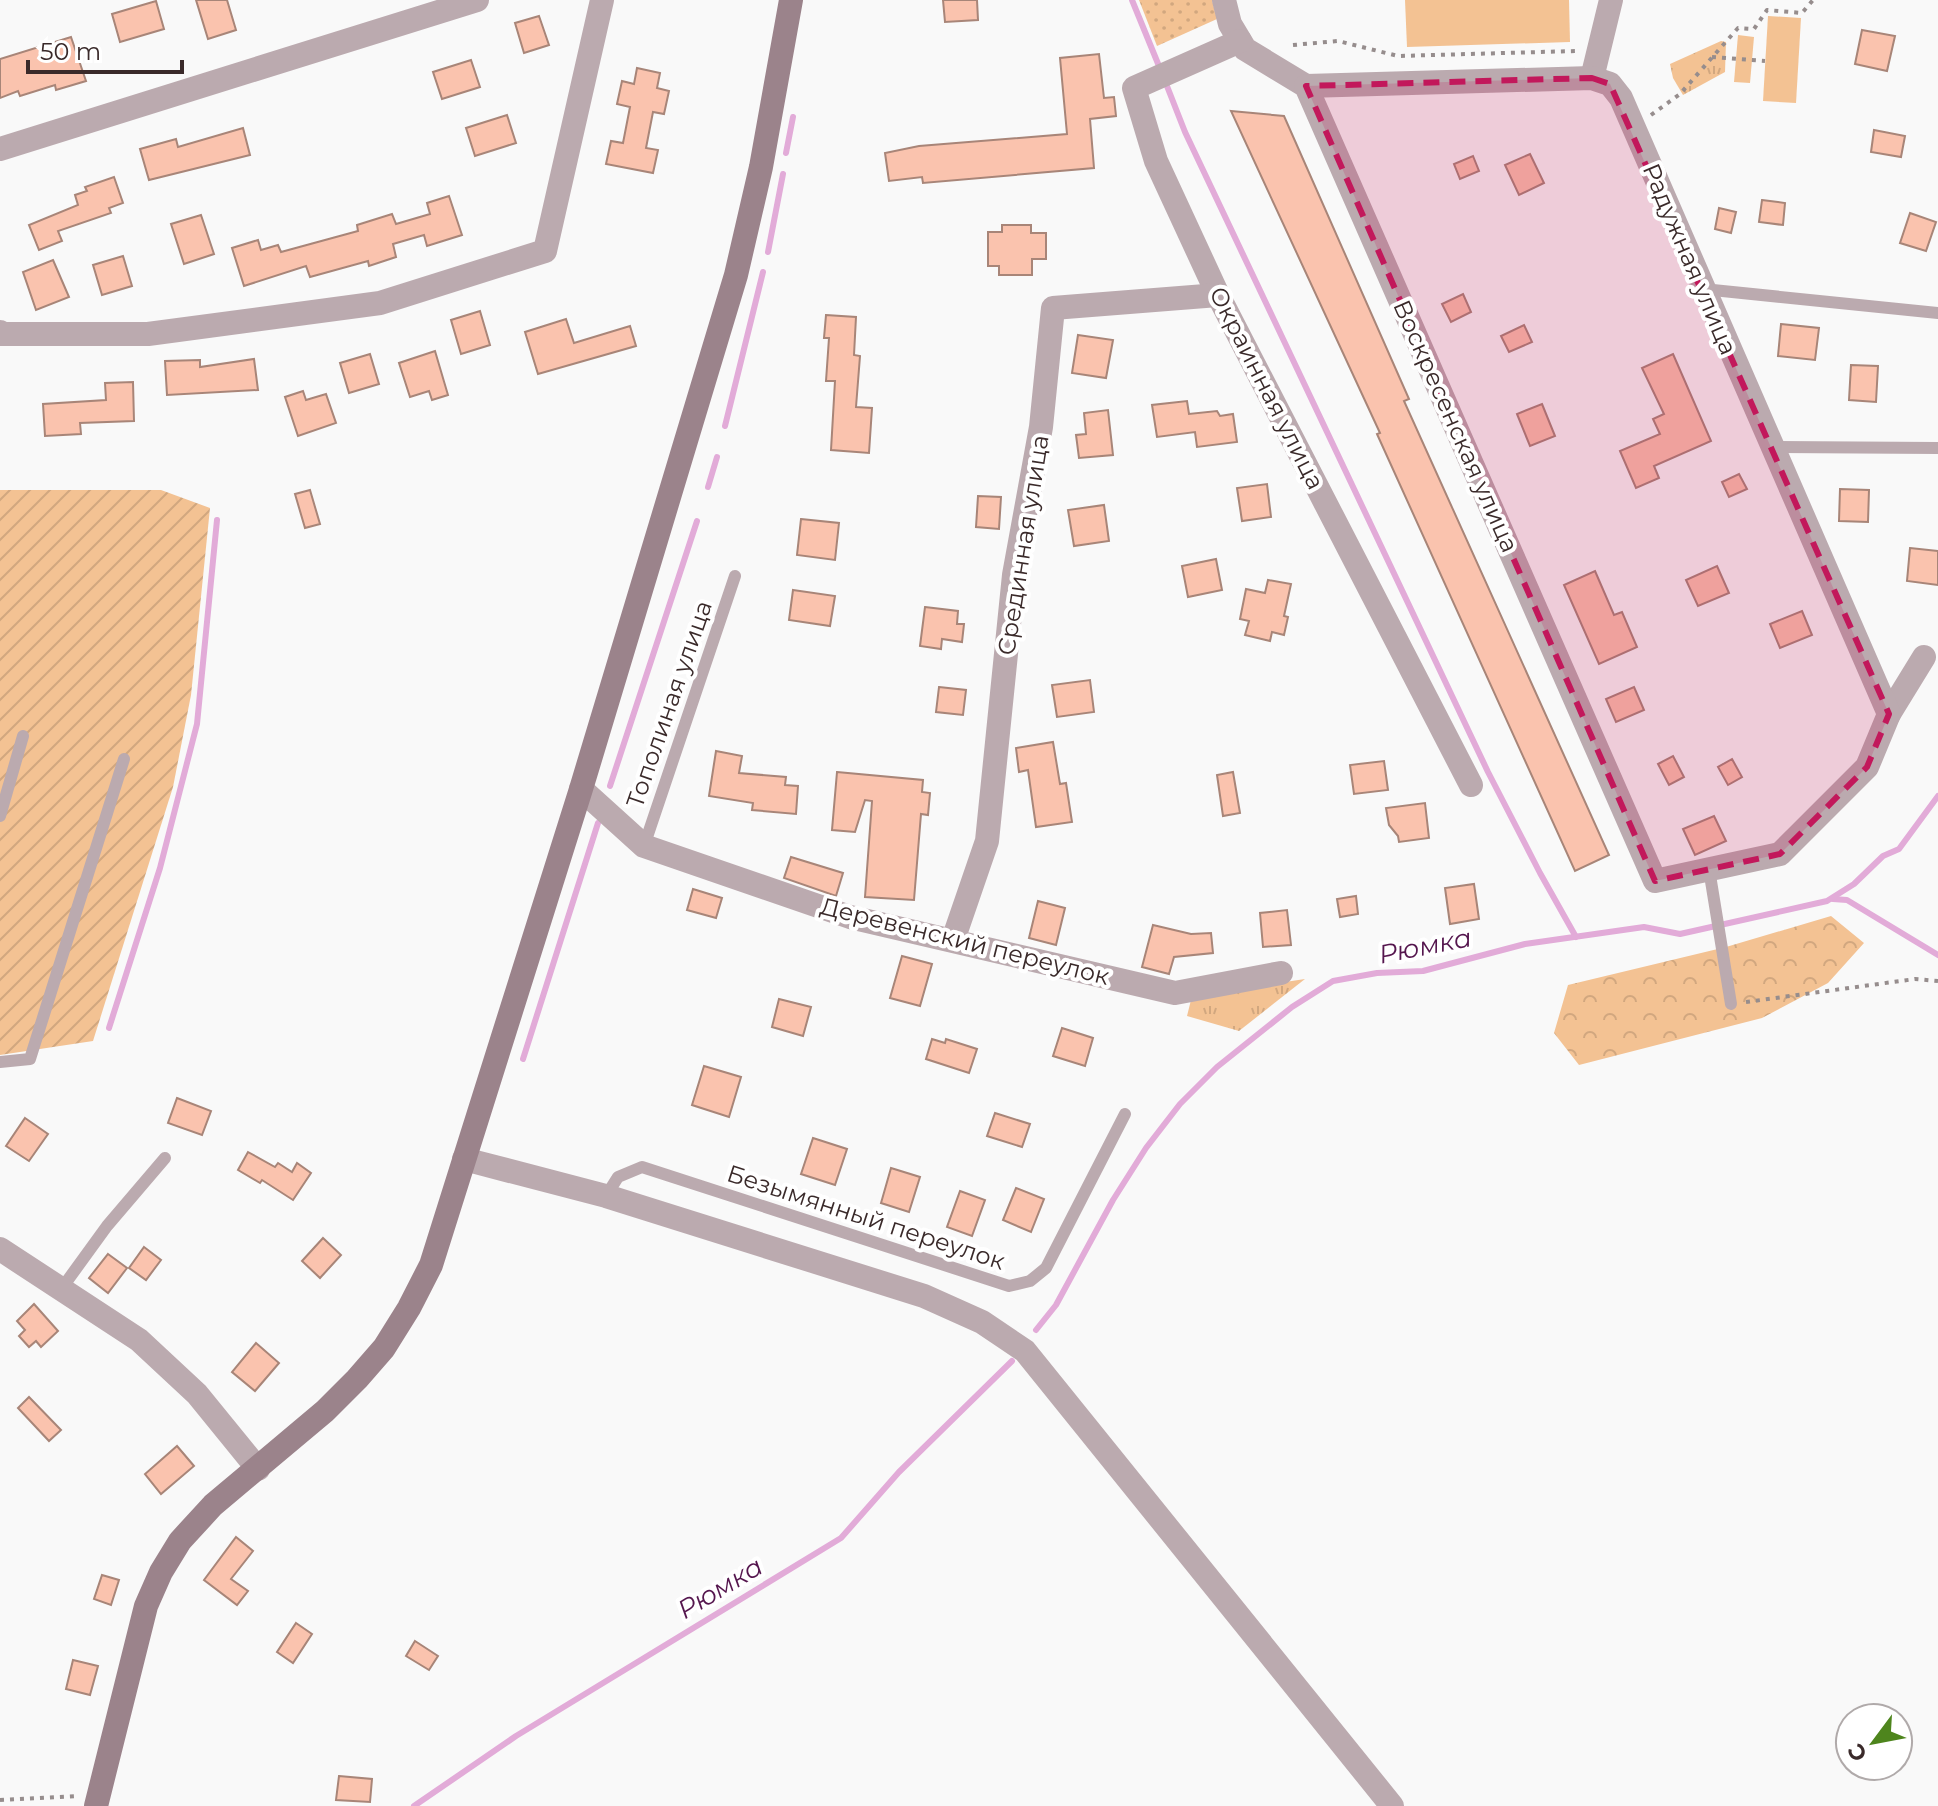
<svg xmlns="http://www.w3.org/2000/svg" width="1938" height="1806" viewBox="0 0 1938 1806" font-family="Montserrat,sans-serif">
<defs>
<pattern id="grass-dots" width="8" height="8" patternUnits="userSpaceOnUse" patternTransform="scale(2)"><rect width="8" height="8" fill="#f3c293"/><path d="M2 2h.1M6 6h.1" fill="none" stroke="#d1a77f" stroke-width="1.8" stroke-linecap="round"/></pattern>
<pattern id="forest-crowns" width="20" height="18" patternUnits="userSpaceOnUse" patternTransform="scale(2)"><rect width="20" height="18" fill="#f3c293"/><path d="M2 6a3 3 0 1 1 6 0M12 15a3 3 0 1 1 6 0" fill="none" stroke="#d1a77f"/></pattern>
<pattern id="park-tufts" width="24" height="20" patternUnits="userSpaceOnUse" patternTransform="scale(2)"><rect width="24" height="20" fill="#f3c293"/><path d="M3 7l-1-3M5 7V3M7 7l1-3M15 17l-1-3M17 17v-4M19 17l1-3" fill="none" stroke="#d1a77f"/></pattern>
<pattern id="garden-furrows" width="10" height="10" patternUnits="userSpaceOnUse" patternTransform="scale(2)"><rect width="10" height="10" fill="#f3c293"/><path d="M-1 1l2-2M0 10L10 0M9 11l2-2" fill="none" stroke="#d1a77f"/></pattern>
</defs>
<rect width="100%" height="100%" fill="#f9f9f9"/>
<path fill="url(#grass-dots)" d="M1139 0H1212L1217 19 1157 46Z"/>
<path fill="url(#forest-crowns)" d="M1831 916 1864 943 1828 983 1762 1018 1579 1065 1554 1033 1568 985 1726 947Z"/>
<g fill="url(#park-tufts)">
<path d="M1721 41 1726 42 1725 72 1683 95 1673 78 1670 64Z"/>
<path d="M1305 979 1239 1031 1187 1016 1192 996Z"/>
</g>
<path fill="url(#garden-furrows)" d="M0 490H161L210 508 191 695 173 787 93 1041 0 1055Z"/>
<g fill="#f3c293">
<path d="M1405 0H1569L1570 42 1407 47Z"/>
<path d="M1768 16 1801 18 1796 103 1763 101Z"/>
<path d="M1738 35 1754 37 1750 83 1734 82Z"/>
</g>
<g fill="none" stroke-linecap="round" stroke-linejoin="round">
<g stroke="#e2abd8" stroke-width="6">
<path d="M1132 0 1161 71"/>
<path d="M1165 81 1185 132 1488 772 1540 873 1576 937"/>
<path d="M786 153 793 117"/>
<path d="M768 252 783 174"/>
<path d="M725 426 763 272"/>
<path d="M708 487 717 457"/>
<path d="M610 786 697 521"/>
<path d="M1833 899 1847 900 1938 955"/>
<path d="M109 1028 160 868 197 724 217 520"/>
<path d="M523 1059 598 823"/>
<path d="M1036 1330 1056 1305 1113 1200 1146 1148 1180 1104 1217 1067 1292 1007 1333 981 1377 973 1423 971 1525 944 1644 927 1680 934 1827 901 1854 884 1883 856 1899 849 1938 796"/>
<path d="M414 1806 516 1736 841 1538 899 1472 1012 1361"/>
</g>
</g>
<g fill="#fac3ae" stroke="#a88578" stroke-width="2">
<path d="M196 0H227L236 30 208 39Z"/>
<path d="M943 0H977L978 20 945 22Z"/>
<path d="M156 1 164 29 120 42 112 14Z"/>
<path d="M539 16 549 45 524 53 515 23Z"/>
<path d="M1862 30 1895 36 1887 71 1855 64Z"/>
<path d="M71 37 86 81 56 90 55 85 20 96 18 91 0 98V59Z"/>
<path d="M1099 54 1104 98 1114 97 1116 116 1090 119 1094 168 923 183 922 177 889 181 885 153 919 146 1067 134 1060 58Z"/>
<path d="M471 60 480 87 442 99 433 72Z"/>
<path d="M637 68 660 73 657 88 669 91 664 114 653 112 646 148 658 150 653 173 606 164 611 141 623 143 630 107 617 104 622 81 634 84Z"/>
<path d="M1231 111 1284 116 1409 399 1404 401 1609 855 1575 871 1377 434 1380 433Z"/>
<path d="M507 115 516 143 475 156 466 128Z"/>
<path d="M243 128 250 155 149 180 140 149 176 139 178 147Z"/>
<path d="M1874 130 1905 136 1901 157 1871 152Z"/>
<path d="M1530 154 1544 183 1519 195 1505 165Z"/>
<path d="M1473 156 1479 171 1460 179 1454 164Z"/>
<path d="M114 177 123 203 109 208 111 213 58 231 62 241 39 250 29 225 78 205 75 195 87 191 85 187Z"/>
<path d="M449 196 462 235 427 246 424 235 393 244 396 257 369 266 368 261 310 277 306 266 244 286 232 248 258 240 261 250 278 245 281 252 358 231 357 225 392 214 396 224 430 214 427 203Z"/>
<path d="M1762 200 1785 203 1783 225 1759 222Z"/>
<path d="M1719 208 1736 212 1731 233 1715 229Z"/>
<path d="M1910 213 1936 222 1926 251 1900 243Z"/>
<path d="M201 215 214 254 184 264 171 224Z"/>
<path d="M1002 225H1031V233H1046V259H1032V275H999V266H988V232H1002Z"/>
<path d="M123 256 132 286 102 295 93 265Z"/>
<path d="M53 260 69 297 36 310 23 272Z"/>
<path d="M1463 294 1471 312 1451 322 1442 304Z"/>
<path d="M480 311 490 345 461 354 451 320Z"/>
<path d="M826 315 856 317 854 355 860 356 856 407 872 408 869 453 831 450 835 381H826L829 338H824Z"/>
<path d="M566 319 574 343 630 326 636 346 538 374 525 332Z"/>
<path d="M1781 324 1819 328 1815 360 1778 356Z"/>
<path d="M1524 325 1532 342 1509 352 1501 336Z"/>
<path d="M1078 335 1113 340 1106 378 1072 373Z"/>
<path d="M435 351 448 395 432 400 429 391 410 397 399 363Z"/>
<path d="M370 354 379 384 349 393 340 363Z"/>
<path d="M1673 354 1711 441 1654 466 1659 478 1636 488 1620 451 1660 434 1653 419 1664 414 1642 368Z"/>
<path d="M254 359 258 390 167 395 165 361 200 360V367Z"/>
<path d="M1851 365 1878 366 1876 402 1849 400Z"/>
<path d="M133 382 134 421 80 423 81 434 45 436 43 404 106 400 105 383Z"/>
<path d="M303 391 306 400 326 394 336 423 298 436 285 397Z"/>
<path d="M1187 401 1189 414 1217 411 1220 416 1233 414 1237 442 1197 447 1195 432 1157 437 1152 405Z"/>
<path d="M1542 404 1555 436 1530 446 1517 414Z"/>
<path d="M1108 410 1113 455 1079 458 1076 435 1086 434 1084 413Z"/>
<path d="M1739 474 1747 489 1729 497 1722 482Z"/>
<path d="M1267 484 1271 517 1242 521 1237 488Z"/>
<path d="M1840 489 1869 490 1868 522 1839 521Z"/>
<path d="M310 490 320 524 305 528 295 494Z"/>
<path d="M978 496 1001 497 999 529 976 527Z"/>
<path d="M1104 505 1109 541 1074 546 1068 510Z"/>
<path d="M801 519 839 523 835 560 797 555Z"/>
<path d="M1910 548 1938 551V585L1907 581Z"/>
<path d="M1216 559 1222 590 1188 597 1182 566Z"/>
<path d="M1717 566 1729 593 1698 606 1686 580Z"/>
<path d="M1595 571 1614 615 1622 612 1637 647 1599 664 1564 585Z"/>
<path d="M1268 580 1291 584 1284 616 1288 617 1284 635 1272 632 1270 641 1245 635 1249 621 1240 619 1246 589 1265 593Z"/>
<path d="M793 590 835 596 830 626 789 620Z"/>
<path d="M925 607 958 611 957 624H964L962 642 942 639 941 649 920 646Z"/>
<path d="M1802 611 1812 635 1780 648 1770 624Z"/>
<path d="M1090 680 1094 712 1057 717 1052 685Z"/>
<path d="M939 687 966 690 963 715 936 712Z"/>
<path d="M1634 687 1644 710 1616 722 1606 699Z"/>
<path d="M1053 742 1060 784 1066 783 1072 822 1036 827 1028 770 1019 772 1016 748Z"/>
<path d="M716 751 742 756 739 773 786 777 785 785 798 786 796 814 752 810 753 803 709 796Z"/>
<path d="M1673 756 1684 777 1669 785 1658 764Z"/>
<path d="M1732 759 1742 777 1728 785 1718 767Z"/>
<path d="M1384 761 1388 790 1354 794 1350 765Z"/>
<path d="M837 772 923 780 922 792 930 793 928 815 921 814 914 900 865 897 872 801 865 800 855 832 832 830Z"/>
<path d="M1233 772 1240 813 1223 816 1217 775Z"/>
<path d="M1425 803 1429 838 1399 842 1398 836 1389 825 1386 808Z"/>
<path d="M1714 816 1726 841 1695 855 1683 829Z"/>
<path d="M791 857 843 873 836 896 784 878Z"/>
<path d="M1474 884 1479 919 1450 924 1445 888Z"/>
<path d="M693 889 722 898 716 918 687 910Z"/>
<path d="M1356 896 1358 914 1340 917 1337 899Z"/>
<path d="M1038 901 1065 908 1056 945 1029 938Z"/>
<path d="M1287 910 1291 945 1263 947 1260 913Z"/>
<path d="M1153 925 1191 934 1211 933 1213 953 1174 957 1169 974 1142 967Z"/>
<path d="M902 956 932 964 920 1006 890 998Z"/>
<path d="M779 999 811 1007 803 1036 772 1027Z"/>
<path d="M1062 1028 1093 1038 1085 1066 1053 1056Z"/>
<path d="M932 1039 945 1043 946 1039 977 1049 969 1073 926 1059Z"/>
<path d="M704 1066 741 1077 729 1117 692 1105Z"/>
<path d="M177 1098 211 1111 202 1135 168 1123Z"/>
<path d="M995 1113 1030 1124 1022 1147 987 1136Z"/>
<path d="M25 1118 48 1134 29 1161 6 1146Z"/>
<path d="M813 1138 847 1149 835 1185 801 1174Z"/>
<path d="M248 1152 275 1167 278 1163 292 1172 297 1163 311 1173 293 1200 262 1180 260 1183 238 1170Z"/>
<path d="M891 1168 920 1177 909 1212 881 1203Z"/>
<path d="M1016 1188 1044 1199 1031 1232 1003 1220Z"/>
<path d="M960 1191 985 1200 972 1236 947 1227Z"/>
<path d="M323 1238 341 1255 320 1278 302 1261Z"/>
<path d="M144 1247 161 1260 146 1280 129 1268Z"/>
<path d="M108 1254 127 1268 108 1293 89 1278Z"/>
<path d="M34 1304 58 1331 41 1347 36 1341 29 1347 19 1336 25 1330 17 1321Z"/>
<path d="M256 1343 279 1363 255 1391 232 1372Z"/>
<path d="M29 1397 61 1430 49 1441 18 1408Z"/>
<path d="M177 1446 194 1466 161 1494 145 1474Z"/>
<path d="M236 1537 253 1551 231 1579 248 1591 237 1605 204 1580Z"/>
<path d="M102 1575 119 1580 111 1605 94 1599Z"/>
<path d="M296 1623 312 1634 293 1663 277 1652Z"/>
<path d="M415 1641 438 1656 429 1670 406 1656Z"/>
<path d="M73 1660 98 1666 90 1695 66 1689Z"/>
<path d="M339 1776 372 1779 370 1802 336 1800Z"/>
</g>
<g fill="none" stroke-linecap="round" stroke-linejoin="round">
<g stroke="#968d8d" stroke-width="4" stroke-dasharray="4 6" stroke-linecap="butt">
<path d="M1293 45 1338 41 1398 56 1576 51"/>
<path d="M1712 57 1765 61"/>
<path d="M1651 115 1680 94 1738 28 1754 29 1767 10 1802 13 1813 0"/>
<path d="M1746 1002 1915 979 1938 981"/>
<path d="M0 1800 78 1796"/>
</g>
<g stroke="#bbaaaf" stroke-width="12">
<path d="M1703 289 1938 313"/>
<path d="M1773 447 1938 448"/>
<path d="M0 816 23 736"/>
<path d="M644 846 735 576"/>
<path d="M1709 869 1731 1004"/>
<path d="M0 1062 30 1059 124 759"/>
<path d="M606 1196 618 1177 642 1167 1009 1286 1030 1281 1046 1268 1125 1114"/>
<path d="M62 1288 107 1226 165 1158"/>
</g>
<g stroke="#bbaaaf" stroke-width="24">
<path d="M1224 0 1230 24 1245 49 1306 86 1655 881 1780 854 1867 767 1889 714 1924 657"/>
<path d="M1240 41 1134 88 1156 161 1218 295 1471 785"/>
<path d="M1592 78 1611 0"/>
<path d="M1306 86 1592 78 1610 84 1621 98 1889 714"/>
<path d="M0 149 477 0"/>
<path d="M0 332 1 334H148L380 303 545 251 602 0"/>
<path d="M581 789 644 846 850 917 1175 993 1281 973"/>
<path d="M953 940 987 841 1014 575 1041 427 1053 308 1218 295"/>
<path d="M464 1159 606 1196 924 1296 982 1322 1025 1351 1392 1806"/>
<path d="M0 1249 139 1340 197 1394 258 1469"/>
</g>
<path stroke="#9b838b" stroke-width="24" d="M96 1806 146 1606 161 1572 180 1541 213 1505 325 1411 357 1379 384 1348 409 1308 431 1265 581 789 736 275 761 167 791 0"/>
</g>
<path fill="#c2185b" fill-opacity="0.2" stroke="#c2185b" stroke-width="6" stroke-dasharray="16 10" stroke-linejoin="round" d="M1592 78 1610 84 1889 714 1867 767 1780 854 1655 881 1306 86Z"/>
<g text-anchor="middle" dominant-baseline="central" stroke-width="8" stroke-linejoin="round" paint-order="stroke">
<g font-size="24" fill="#3a2a2a" stroke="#fff">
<text transform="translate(1690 259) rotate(67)">Радужная улица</text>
<text transform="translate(1267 388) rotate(63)">Окраинная улица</text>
<text transform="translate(1456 426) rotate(66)">Воскресенская улица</text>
<text transform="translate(1023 545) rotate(-81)">Срединная улица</text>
<text transform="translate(669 704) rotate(-71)">Тополиная улица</text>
<text transform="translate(965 941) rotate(14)">Деревенский переулок</text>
<text transform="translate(866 1217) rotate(18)">Безымянный переулок</text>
</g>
<g font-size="26" font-style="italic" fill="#55164e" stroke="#fff">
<text transform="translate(1425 946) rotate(-11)">Рюмка</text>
<text transform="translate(720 1588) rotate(-31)">Рюмка</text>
</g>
</g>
<g transform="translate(1874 1742) rotate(238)"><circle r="38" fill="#ffffff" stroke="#b0aaaa" stroke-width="2"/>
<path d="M0-6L14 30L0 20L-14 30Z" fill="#4e851d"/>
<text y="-12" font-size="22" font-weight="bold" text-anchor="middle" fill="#3a2a2a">С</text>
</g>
<path d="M28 60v12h154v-12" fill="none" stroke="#3a2a2a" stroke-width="4"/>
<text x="40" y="60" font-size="24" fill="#3a2a2a" stroke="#ffffff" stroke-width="6" paint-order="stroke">50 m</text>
</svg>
